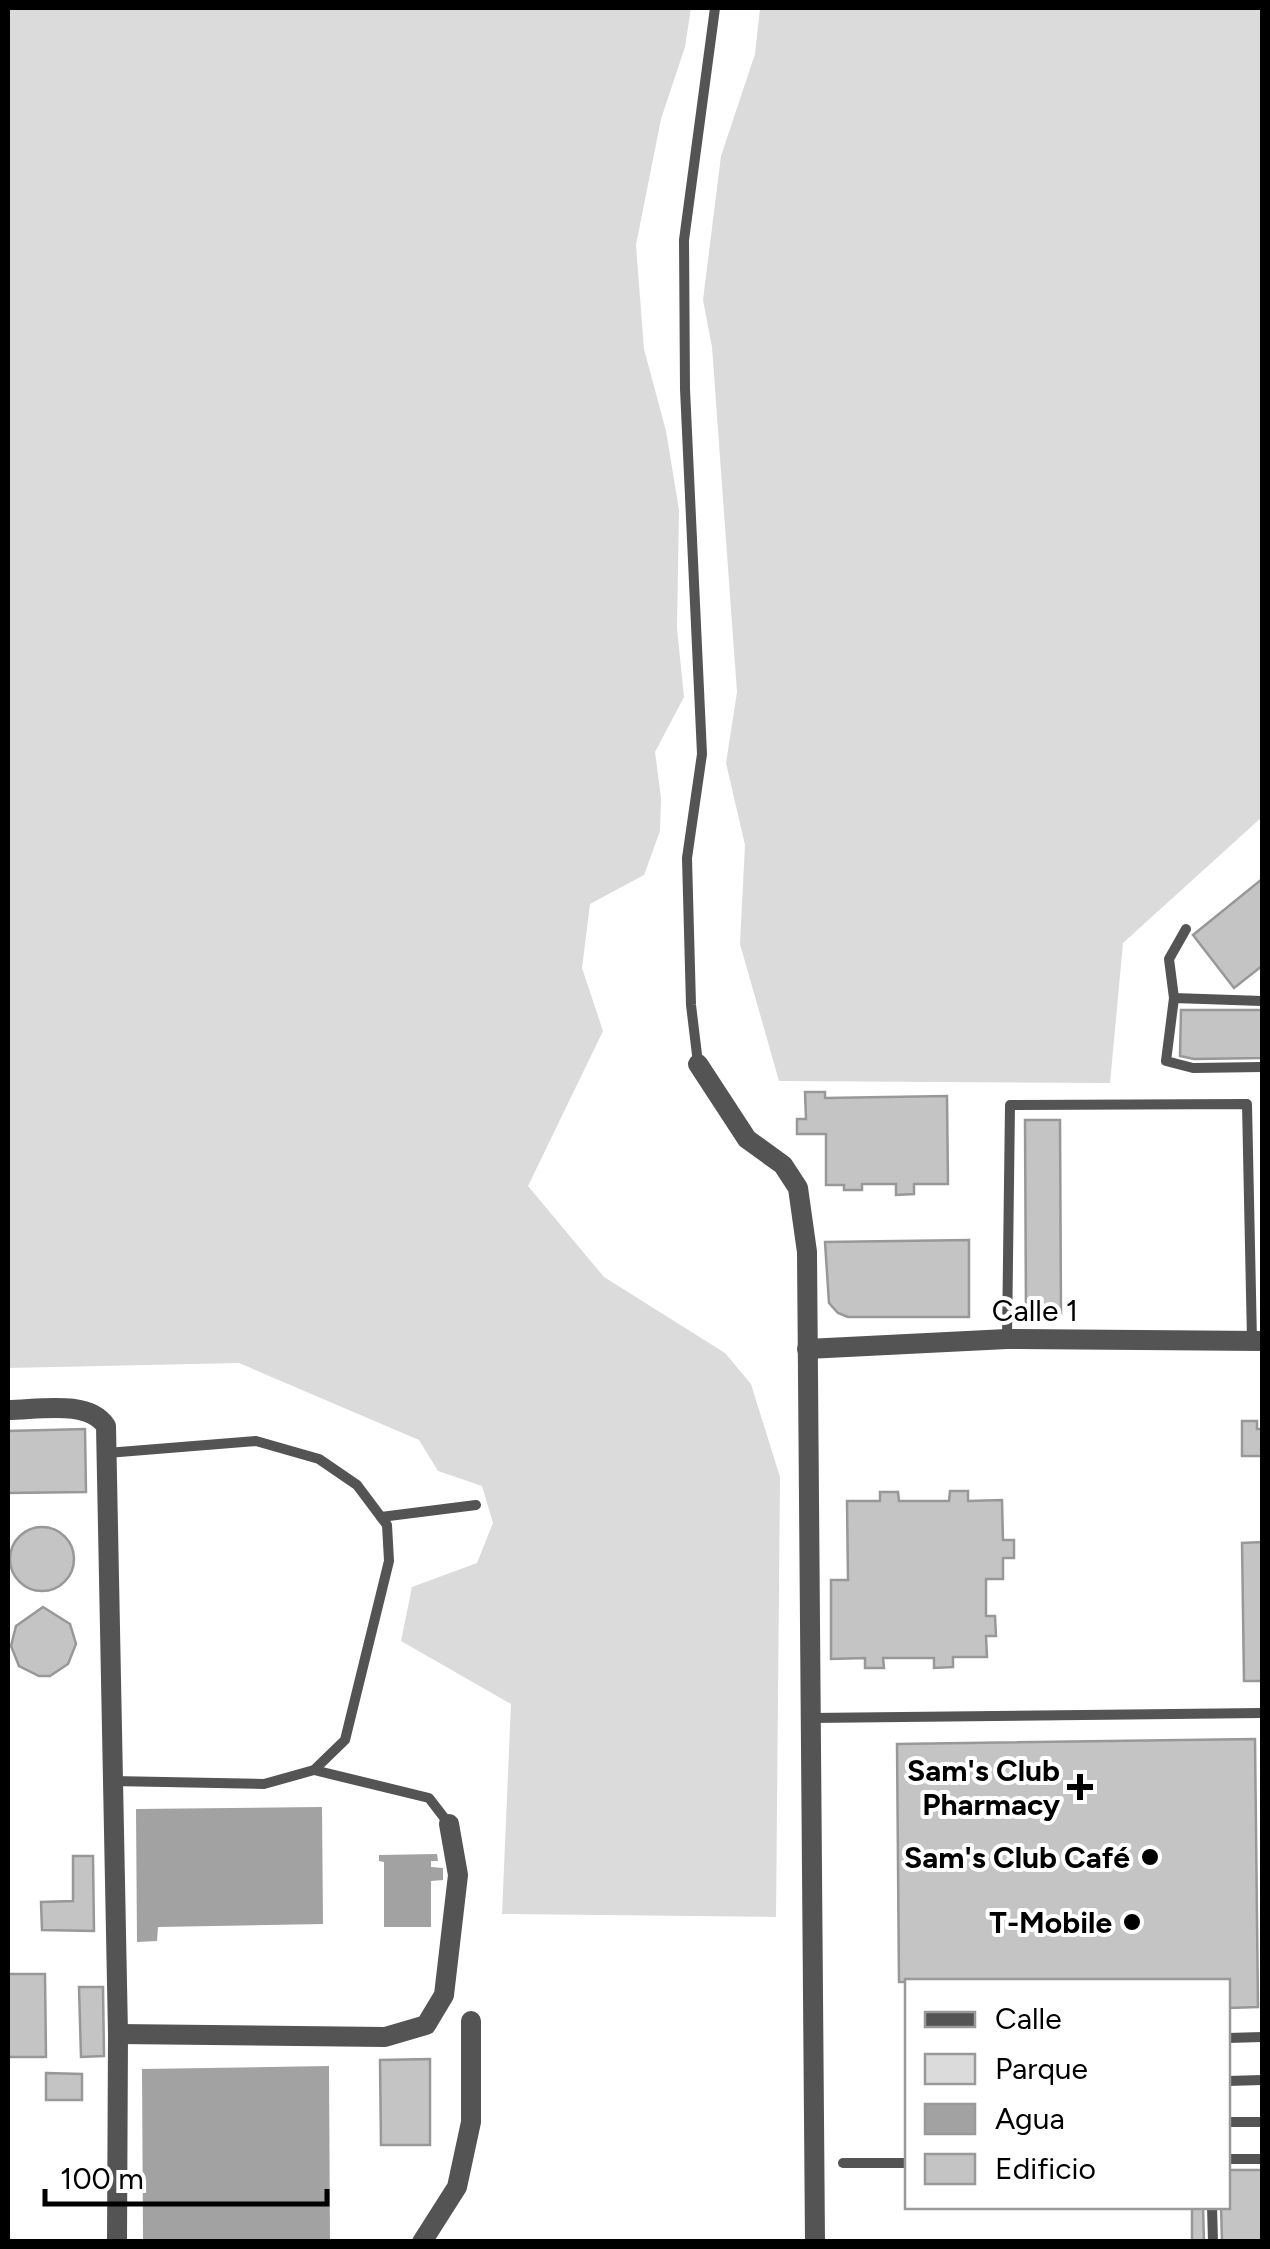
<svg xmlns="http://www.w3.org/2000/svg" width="1270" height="2249" viewBox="0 0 1270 2249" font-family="Figtree,sans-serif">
<rect width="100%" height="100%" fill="#fff"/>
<g fill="#dbdbdb">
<path d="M8 8H691L685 47 661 119 636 245 644 349 666 431 679 510 677 628 684 697 655 752 661 798 660 831 644 875 590 904 582 968 603 1031 528 1186 604 1277 725 1353 751 1384 780 1477 776 1917 502 1914 511 1704 401 1641 412 1587 477 1563 493 1523 482 1486 438 1471 419 1440 239 1363 8 1368Z"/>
<path d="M760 8H1262V817L1123 943 1110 1083 779 1081 740 944 745 845 726 763 737 692 712 347 703 300 721 156 755 54Z"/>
</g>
<g fill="#a2a2a2">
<path d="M322 1807 323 1924 158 1927 157 1941 137 1942 136 1809Z"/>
<path d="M437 1854 438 1861H431V1867L443 1868V1880L431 1881V1927H384V1862L379 1861V1855Z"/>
<path d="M329 2066 330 2241H143L142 2069Z"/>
</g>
<g fill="#c4c4c4" stroke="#989898" stroke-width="2.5">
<path d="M1262 879V966L1234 988 1193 935Z"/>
<path d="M1181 1010H1262V1058L1194 1059 1180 1056Z"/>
<path d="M805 1092H825V1098L947 1096 948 1184H914V1194L896 1195V1184H862V1190H844V1185H826V1134H797V1119H806Z"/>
<path d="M1025 1120H1060L1061 1313H1026Z"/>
<path d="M969 1240V1317H848L838 1313 829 1303 825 1242Z"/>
<path d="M1242 1421H1257V1429H1262V1456H1242Z"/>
<path d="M85 1429 86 1492 8 1493V1431Z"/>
<path d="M950 1491H968V1501L1002 1500 1003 1540H1014V1558H1003V1579H986V1616H995L996 1636H986L987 1657H953V1667L934 1668V1658H883L884 1668H865V1658L831 1659V1580H848L847 1501H880V1492H898L899 1501H949Z"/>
<circle cx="42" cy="1559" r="32"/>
<path d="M1262 1542V1681H1244L1242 1543Z"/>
<path d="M43 1607 70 1624 76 1644 68 1664 50 1676H39L19 1666 11 1646 16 1626Z"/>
<path d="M1255 1739 1258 2007 1228 2008V1982H899L897 1744Z"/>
<path d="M73 1856H93L94 1931 42 1930 41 1902 73 1901Z"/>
<path d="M8 1974H45L46 2057H8Z"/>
<path d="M79 1987H103L104 2056 81 2057Z"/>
<path d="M430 2059V2145H381L380 2060Z"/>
<path d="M46 2073 82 2074V2100H46Z"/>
<path d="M1228 2170H1262V2242H1222L1221 2206H1228Z"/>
<path d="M1192 2206H1203L1204 2242H1192Z"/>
</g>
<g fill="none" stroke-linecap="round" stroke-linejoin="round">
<g stroke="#545454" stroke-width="10">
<path d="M1174 998 1169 959 1186 929"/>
<path d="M1262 1001 1174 998 1166 1061 1193 1068 1262 1067"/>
<path d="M698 1063 691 1005 687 858 702 754 685 389 684 240 715 8"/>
<path d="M1007 1338 1010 1105 1247 1104 1252 1341"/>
<path d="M107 1453 256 1441 319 1459 357 1485 387 1525 389 1561 345 1740 314 1770 264 1784 112 1781"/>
<path d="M381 1517 476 1505"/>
<path d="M810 1718 1262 1713"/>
<path d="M314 1770 429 1798 449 1824"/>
<path d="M1228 2038 1262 2037"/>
<path d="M1228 2081 1262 2080"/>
<path d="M1228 2122H1262"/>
<path d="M1228 2159H1262"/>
<path d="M843 2163H908"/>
<path d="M1212 2206 1213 2242"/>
</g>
<g stroke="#545454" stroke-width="20">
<path d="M698 1064 747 1139 783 1165 798 1188 807 1252 815 2242"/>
<path d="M807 1349 1007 1339 1262 1341"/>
<path d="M8 1410C37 1410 88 1399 106 1426L118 2034 117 2242"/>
<path d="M118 2034 385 2037 426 2025 444 1995 458 1875 449 1824"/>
<path d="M422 2242 457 2187 471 2122V2021"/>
</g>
</g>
<g fill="#000" stroke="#fff" stroke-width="4">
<path d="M1075 1772h10v10h10v10h-10v10h-10v-10h-10v-10h10z"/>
<circle cx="1150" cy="1857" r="10"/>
<circle cx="1132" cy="1922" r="10"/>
</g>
<g text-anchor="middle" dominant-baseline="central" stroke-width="8" stroke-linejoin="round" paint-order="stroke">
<g font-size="30" fill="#000" stroke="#fff">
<text x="1035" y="1310">Calle 1</text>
</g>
<g font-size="30" font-weight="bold" fill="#000" stroke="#fff" text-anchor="end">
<text x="1060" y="1770">Sam's Club<tspan x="1060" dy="34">Pharmacy</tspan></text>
<text x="1130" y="1857">Sam's Club Café</text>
<text x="1112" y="1922">T-Mobile</text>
</g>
</g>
<rect width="1270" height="2249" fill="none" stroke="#000000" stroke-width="20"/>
<rect x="905" y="1979" width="325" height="230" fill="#ffffff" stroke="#999999" stroke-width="2.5"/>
<rect x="925" y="2012" width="50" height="15" fill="#545454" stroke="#999999" stroke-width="2.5"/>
<text x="995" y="2029" font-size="30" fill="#000000">Calle</text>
<rect x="925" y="2054" width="50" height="30" fill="#dbdbdb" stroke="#999999" stroke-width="2.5"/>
<text x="995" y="2079" font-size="30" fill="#000000">Parque</text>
<rect x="925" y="2104" width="50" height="30" fill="#a2a2a2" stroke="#999999" stroke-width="2.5"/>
<text x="995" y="2129" font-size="30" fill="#000000">Agua</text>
<rect x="925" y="2154" width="50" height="30" fill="#c4c4c4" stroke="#999999" stroke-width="2.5"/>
<text x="995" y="2179" font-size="30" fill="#000000">Edificio</text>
<path d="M45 2189v15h282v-15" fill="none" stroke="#000000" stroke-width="5"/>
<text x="60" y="2189" font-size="30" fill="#000000" stroke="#ffffff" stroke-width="8" paint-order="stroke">100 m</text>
</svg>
